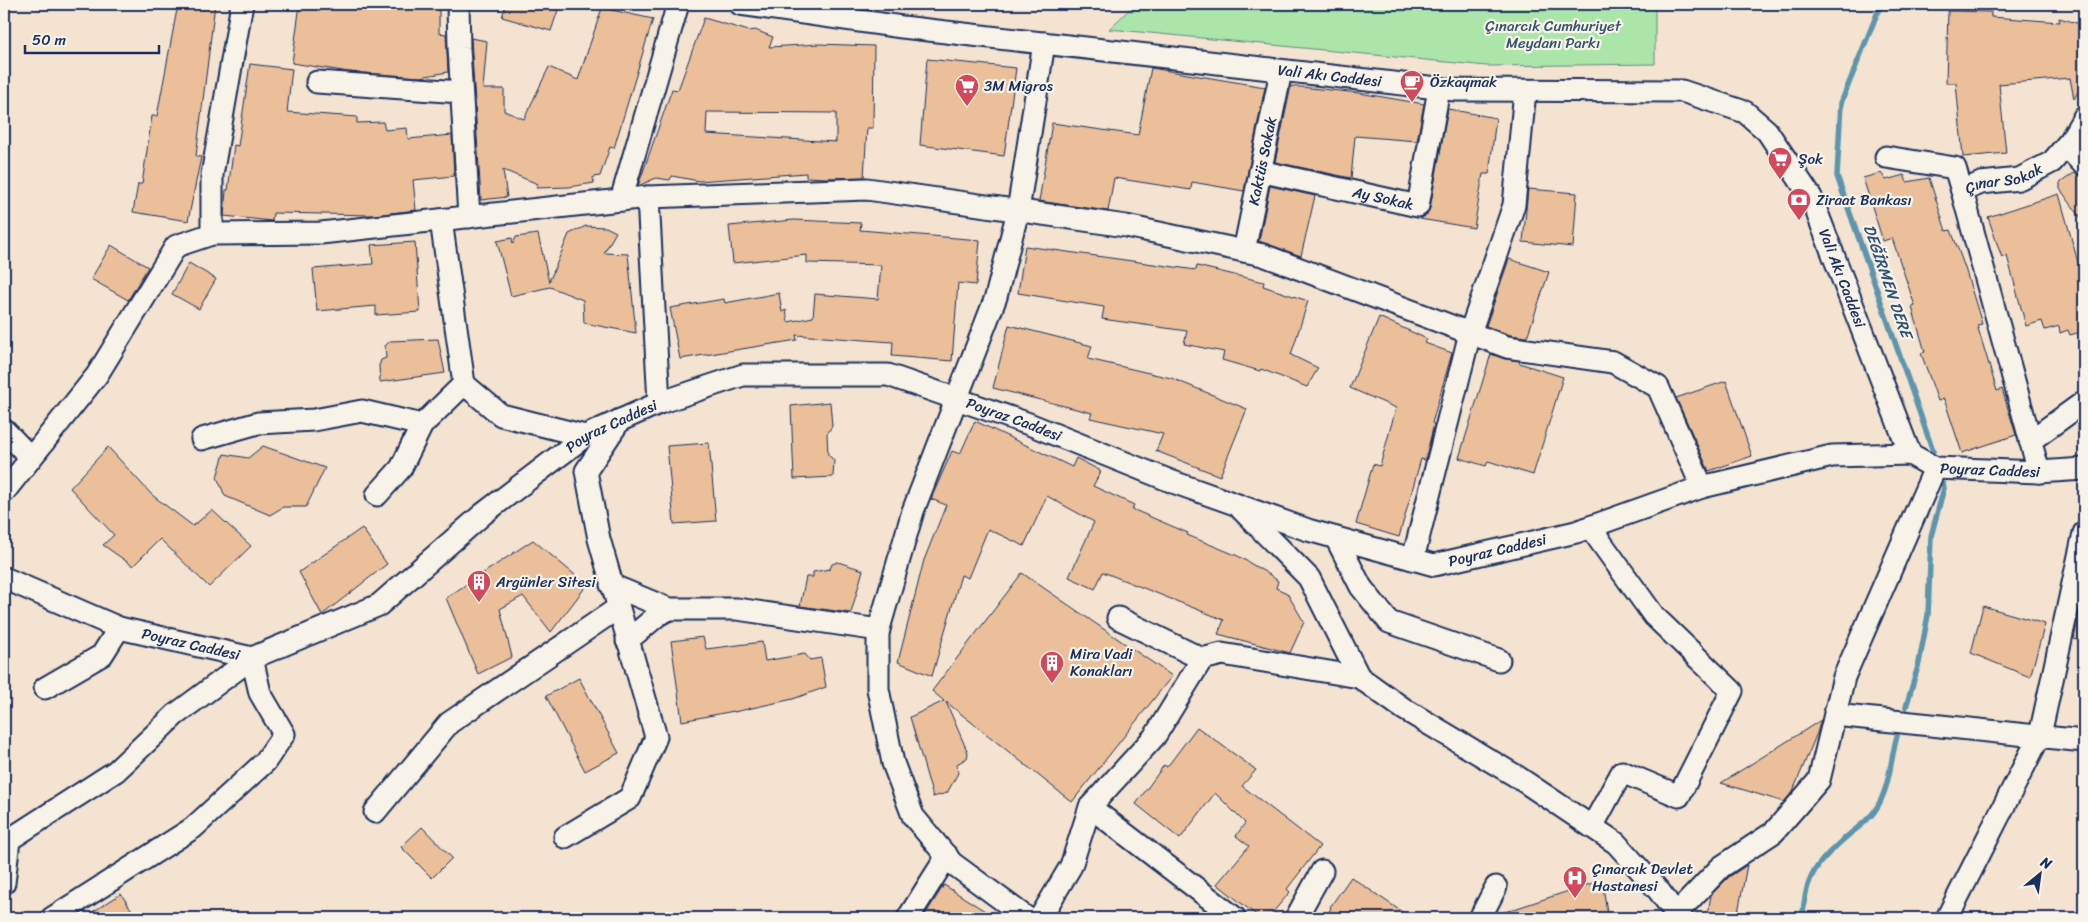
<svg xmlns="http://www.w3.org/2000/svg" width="2088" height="922" viewBox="0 0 2088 922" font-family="Sriracha,sans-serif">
<rect width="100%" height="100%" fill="#f3e3d0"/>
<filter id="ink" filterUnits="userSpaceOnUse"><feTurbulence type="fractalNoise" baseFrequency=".02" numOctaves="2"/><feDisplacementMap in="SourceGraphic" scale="10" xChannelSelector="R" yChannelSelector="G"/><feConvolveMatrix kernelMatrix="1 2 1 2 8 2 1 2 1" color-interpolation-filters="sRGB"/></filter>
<g filter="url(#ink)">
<path fill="#abe5aa" stroke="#638a84" d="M1135 4H1655V64L1487 66 1109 29Z"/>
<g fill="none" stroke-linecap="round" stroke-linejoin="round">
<g stroke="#5c95ad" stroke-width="5.5">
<path d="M1881 4 1841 103 1837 176 1933 451"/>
<path d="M1906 707 1919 663 1928 615 1931 536 1944 488 1943 484"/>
<path d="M1803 918C1804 875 1819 860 1851 833 1859 827 1868 820 1874 812 1890 790 1890 761 1897 736"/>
</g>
</g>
<g fill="#eabf99" stroke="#1b2f5e" fill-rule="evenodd">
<path d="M178 4H215L196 156 201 157 188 221 133 212 138 184H142L152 116H157Z"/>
<path d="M300 4H439V33L446 34 448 72 421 77 349 72 292 63Z"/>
<path d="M506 4H560L551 31 502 17Z"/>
<path d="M602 8 653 19 614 148 610 147 600 176 593 177 594 183 569 187 536 188 538 184 503 170 507 197 481 200 471 38 487 41 483 89H504V111L524 119 549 67 578 80Z"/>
<path d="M1948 11 1991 12V17L2060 22 2059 18 2084 25V82L2074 99 2070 78 1999 84 2006 153 1963 157 1956 83H1946Z"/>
<path d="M704 18 749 31 755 30 773 37 769 47 819 44 874 46 873 128H867L864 177 826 178 806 177V173L699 181 672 176 670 180 656 178 638 186 672 89 678 90ZM707 112 836 113V142L706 134Z"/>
<path d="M927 59 1016 68 1004 156 920 145Z"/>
<path d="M250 64 292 69 287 112 357 117V123L383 122 385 130 407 128 408 139 452 135 454 176 413 180 416 210 373 215 273 213 272 221 224 216 226 190H228L234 145 238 146Z"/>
<path d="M1151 68 1265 87 1244 191 1192 182 1191 190 1114 178 1108 211 1039 201 1052 123 1138 135Z"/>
<path d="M1291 86 1359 93 1424 104 1417 141 1355 136 1351 178 1275 162Z"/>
<path d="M1448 109 1496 118 1489 174H1483L1474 228 1420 219 1427 215 1430 208Z"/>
<path d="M1881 173 1886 180 1904 175 1907 182 1929 178 1946 231 1951 230 1965 268 1982 324 1977 325 1997 391 2002 389 2016 435 1962 453 1944 399 1938 401 1921 353 1925 352 1912 307 1915 306 1892 238 1883 241 1863 178Z"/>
<path d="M2074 173 2084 177V222L2060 189V183Z"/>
<path d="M1270 186 1315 196 1301 256 1259 241Z"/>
<path d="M1528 189 1577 193 1573 247 1523 242Z"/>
<path d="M2059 194 2084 284V331L2070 335 2068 330 2060 333 2059 326 2045 330 2042 321 2026 326 2007 256 2002 258 1988 217Z"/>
<path d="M794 220 861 223 860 230 980 240 976 285 958 283 952 361 892 356 893 342 796 335 797 340 680 359 670 308 724 299 725 303 779 293 782 312 786 310 788 322 813 317 815 294 878 299 881 265 807 263V255L733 263 729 226Z"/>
<path d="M586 226 606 227 616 232 604 253 628 254 636 333 584 323 583 300 550 287 511 296 497 241 512 238 513 244 516 237 538 234 549 282 569 234Z"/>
<path d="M415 242 420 312 376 315V306L317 311 313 269 373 264 371 245Z"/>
<path d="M111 245 148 267 128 300 91 279Z"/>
<path d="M1025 246 1196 270 1197 266 1264 282 1263 286 1308 301 1291 355 1318 368 1307 387 1261 369 1260 371 1222 360 1224 352 1184 344 1187 331 1102 319 1104 307 1018 293Z"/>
<path d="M1509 259 1549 272 1527 337 1510 335 1486 326Z"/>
<path d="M189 263 216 279 199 309 172 294Z"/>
<path d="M1379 317 1427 339 1425 343 1452 353 1432 423 1434 424 1425 460 1421 459 1399 537 1356 524 1373 464 1380 466 1396 408 1350 388Z"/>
<path d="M1009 325 1092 346 1088 359 1171 378 1247 409 1220 476 1156 451 1163 434 1090 418 1092 413 993 388Z"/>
<path d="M438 339 445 373 380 382 379 366 381 360 386 358 385 346 390 341Z"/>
<path d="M1491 354 1505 359 1520 361 1519 363 1563 377 1533 475 1488 461 1486 466 1459 458Z"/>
<path d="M1726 381 1752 456 1709 471 1676 398Z"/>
<path d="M830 402 832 426 827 434 828 455 834 460 833 477 794 479 791 406Z"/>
<path d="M975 421 1072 467 1076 458 1101 471 1093 486 1134 505 1132 509 1188 533 1187 535 1238 556 1270 575 1278 581 1276 588 1287 593 1304 622 1290 653 1218 634 1224 620 1103 572 1095 589 1069 577 1094 522 1047 496 1024 546 988 529 968 578 961 575 932 676 898 662 924 560 946 505 931 499 952 451 960 454Z"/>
<path d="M709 443 716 521 674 524 667 446Z"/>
<path d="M263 446 325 468 306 507H283L270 515 225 496 217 477 224 454 248 458Z"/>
<path d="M108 447 152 495 193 526 212 510 251 546 209 587 160 539 133 566 103 545 114 535 70 488Z"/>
<path d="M362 528 387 564 322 615 299 572Z"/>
<path d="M533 540 587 585 551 632 523 596 500 609 512 657 478 674 446 598Z"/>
<path d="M838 562 863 570 851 613 800 606 806 577H813V572L830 569 832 564Z"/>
<path d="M1022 573 1172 676 1072 802 946 702 968 753 967 758 957 764 958 773 947 793 933 797 910 717 944 701 932 691Z"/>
<path d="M2083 595H2084V642L2074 639Z"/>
<path d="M1983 606 2045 624 2030 677 1971 653Z"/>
<path d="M703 637 706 649 762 642 765 661 805 654 810 660 821 658 826 687 793 699 734 712V711L682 721 671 641Z"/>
<path d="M579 678 619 753 585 771 546 696Z"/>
<path d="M1821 720 1817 733 1793 791 1784 802 1721 783Z"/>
<path d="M1197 727 1256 770 1242 786 1320 846 1287 889 1290 892 1268 918H1260L1217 884 1249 846 1236 836 1245 823 1215 793 1180 839 1136 804 1164 765 1167 767Z"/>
<path d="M422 827 452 858 432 878 401 847Z"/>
<path d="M1747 865 1737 918H1707L1711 895 1729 877Z"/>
<path d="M1351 877 1411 918H1326L1331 908 1330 907Z"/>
<path d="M1602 880 1608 918H1494L1496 915Z"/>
<path d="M944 885 996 918H923Z"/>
<path d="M121 894 137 918H83Z"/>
</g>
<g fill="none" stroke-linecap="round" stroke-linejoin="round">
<defs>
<g id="minor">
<path d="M458 4 459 48 469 217"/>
<path id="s1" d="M740 4 902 27 1455 90 1682 91 1745 112 1767 131 1811 197 1910 454"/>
<path d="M317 82 461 92"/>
<path d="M2066 146 2084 165"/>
<path id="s2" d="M1886 157 1955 168 1962 191 1981 183 2019 179 2052 162 2070 141 2084 117"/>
<path id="s3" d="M1260 171 1418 206 1439 89"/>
<path d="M1962 191 2039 472"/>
<path d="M648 197 659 403"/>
<path d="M621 200 678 4"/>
<path d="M212 234V175L242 4"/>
<path id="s4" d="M1244 251 1281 71"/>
<path d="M464 384 501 415 585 436"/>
<path d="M4 430 30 457"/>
<path d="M202 439 258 423 314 420 362 411 422 425 464 384 441 220"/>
<path d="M2030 441 2084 402"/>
<path d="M4 492 97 375 176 246 212 234 321 233 648 197 867 189 1126 226 1263 255 1507 347 1613 362 1658 387 1702 487"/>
<path d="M377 495 401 468 422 425"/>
<path d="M1241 509 1309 578 1359 677 1404 709 1516 776 1616 843 1659 891 1679 918"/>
<path d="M1590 527 1654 616 1732 691 1679 796 1622 772 1592 827"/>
<path d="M1336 538 1361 587 1389 622 1499 660"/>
<path d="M1413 559 1470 333 1514 205 1525 91"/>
<path id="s5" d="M4 578 119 628 252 658 379 605 483 514 585 436 659 403 743 375H888L1029 424 1173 482 1308 530 1434 565 1576 532 1702 487 1832 456 1910 454 1935 468 2039 472 2084 469"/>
<path d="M611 585 669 609 658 615 627 641"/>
<path d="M669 609H737L879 630"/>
<path d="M1118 618 1202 659 1222 654 1359 677"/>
<path d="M45 688 102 655 119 628"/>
<path d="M1835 715 2084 741"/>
<path d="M1090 807 1235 918"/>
<path d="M375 812 449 723 618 608"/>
<path d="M565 837 630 798 656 737 599 539 586 471 620 420"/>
<path d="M4 839 9 840 4 883"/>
<path d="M4 843 116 771 175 715 252 658 260 693 284 734 265 762 193 828 52 918"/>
<path d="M1676 914 1721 867 1774 832 1819 780 1844 677 1935 468"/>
<path d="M908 918 947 856"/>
<path d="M1027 918 952 863 913 816 893 763 878 689V632L913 511 996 297 1018 211 1044 43"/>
<path d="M1040 918 1071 866 1090 807 1155 736 1202 659"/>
<path d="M1296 918 1322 871"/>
<path d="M1480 918 1496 887"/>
<path d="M1947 918 2040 735 2084 533"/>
</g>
</defs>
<use href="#minor" stroke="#1b2f5e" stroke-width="25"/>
<use href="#minor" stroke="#f7f3e8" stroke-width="21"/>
</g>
</g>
<defs>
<symbol id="cafe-pin" viewBox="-11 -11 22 30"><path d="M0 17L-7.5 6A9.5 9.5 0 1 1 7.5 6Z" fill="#d1495b" stroke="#f7f3e8"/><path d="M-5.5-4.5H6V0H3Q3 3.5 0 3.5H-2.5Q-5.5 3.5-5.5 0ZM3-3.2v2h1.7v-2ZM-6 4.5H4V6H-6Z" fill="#fff"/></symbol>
<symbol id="supermarket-pin" viewBox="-11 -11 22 30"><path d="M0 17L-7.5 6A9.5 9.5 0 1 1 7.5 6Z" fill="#d1495b" stroke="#f7f3e8"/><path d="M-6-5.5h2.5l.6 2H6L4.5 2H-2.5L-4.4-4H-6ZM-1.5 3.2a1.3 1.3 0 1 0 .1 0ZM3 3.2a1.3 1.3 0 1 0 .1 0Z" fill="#fff"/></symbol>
<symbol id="bank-pin" viewBox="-11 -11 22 30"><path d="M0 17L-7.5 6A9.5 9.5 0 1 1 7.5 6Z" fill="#d1495b" stroke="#f7f3e8"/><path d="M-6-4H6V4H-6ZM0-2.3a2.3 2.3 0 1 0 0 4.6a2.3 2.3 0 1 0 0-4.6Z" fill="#fff"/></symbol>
<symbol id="building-pin" viewBox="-11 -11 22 30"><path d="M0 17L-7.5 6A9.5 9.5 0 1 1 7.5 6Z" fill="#d1495b" stroke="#f7f3e8"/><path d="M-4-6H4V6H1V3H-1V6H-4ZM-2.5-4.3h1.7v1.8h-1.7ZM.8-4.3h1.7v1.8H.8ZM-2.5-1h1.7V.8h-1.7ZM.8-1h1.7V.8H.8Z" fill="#fff"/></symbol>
<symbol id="hospital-pin" viewBox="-11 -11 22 30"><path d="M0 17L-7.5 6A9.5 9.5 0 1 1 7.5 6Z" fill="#d1495b" stroke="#f7f3e8"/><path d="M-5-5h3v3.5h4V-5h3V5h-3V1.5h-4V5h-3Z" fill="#fff"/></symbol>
</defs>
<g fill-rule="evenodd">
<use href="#cafe-pin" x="1398" y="68" width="28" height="38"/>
<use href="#supermarket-pin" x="953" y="72" width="28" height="38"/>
<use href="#supermarket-pin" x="1766" y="145" width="28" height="38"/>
<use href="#bank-pin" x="1785" y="186" width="28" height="38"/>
<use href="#building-pin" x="465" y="568" width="28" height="38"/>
<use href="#building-pin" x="1038" y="649" width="28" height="38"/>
<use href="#hospital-pin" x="1561" y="864" width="28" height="38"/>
</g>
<g text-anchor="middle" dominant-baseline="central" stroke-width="4.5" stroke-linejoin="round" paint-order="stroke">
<g font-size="15" fill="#38536d" stroke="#f7f3e8">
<text x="1553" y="26">Çınarcık Cumhuriyet<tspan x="1553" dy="17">Meydanı Parkı</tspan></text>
</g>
<g font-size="15" fill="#1b2f5e" stroke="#f7f3e8">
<text stroke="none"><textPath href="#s1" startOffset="594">Vali Akı Caddesi</textPath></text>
<text stroke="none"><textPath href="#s4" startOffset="92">Kaktüs Sokak</textPath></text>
<text stroke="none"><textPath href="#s2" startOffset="138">Çınar Sokak</textPath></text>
<text stroke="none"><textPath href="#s3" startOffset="126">Ay Sokak</textPath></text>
<text stroke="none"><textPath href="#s1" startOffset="1209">Vali Akı Caddesi</textPath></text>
<text stroke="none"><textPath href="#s5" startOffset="1114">Poyraz Caddesi</textPath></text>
<text stroke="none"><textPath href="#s5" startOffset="694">Poyraz Caddesi</textPath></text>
<text stroke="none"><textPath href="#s5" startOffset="2134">Poyraz Caddesi</textPath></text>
<text stroke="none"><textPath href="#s5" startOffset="1624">Poyraz Caddesi</textPath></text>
<text stroke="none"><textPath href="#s5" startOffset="199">Poyraz Caddesi</textPath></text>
</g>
<g font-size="15" fill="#1b2f5e" stroke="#f7f3e8" text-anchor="start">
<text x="1430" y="82">Özkaymak</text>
<text x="984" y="86">3M Migros</text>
<text x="1798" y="159">Şok</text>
<text x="1816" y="200">Ziraat Bankası</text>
<text x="496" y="582">Argünler Sitesi</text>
<text x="1070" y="654">Mira Vadi<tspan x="1070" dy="17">Konakları</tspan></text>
<text x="1592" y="869">Çınarcık Devlet<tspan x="1592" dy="17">Hastanesi</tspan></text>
</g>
<g font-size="16" font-style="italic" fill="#315178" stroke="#f7f3e8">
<text transform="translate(1888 281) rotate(71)">DEĞİRMEN DERE</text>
</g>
</g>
<rect width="2088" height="922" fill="none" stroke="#f7f3e8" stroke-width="20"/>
<rect x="10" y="10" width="2068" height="902" fill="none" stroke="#1b2f5e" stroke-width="2" filter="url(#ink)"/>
<g transform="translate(2040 874) rotate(29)" stroke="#f7f3e8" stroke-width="4" paint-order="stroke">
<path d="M0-4L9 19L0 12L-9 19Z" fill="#1b2f5e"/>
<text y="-8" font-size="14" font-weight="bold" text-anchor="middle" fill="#1b2f5e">N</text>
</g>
<path d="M25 45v8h134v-8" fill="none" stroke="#1b2f5e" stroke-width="2.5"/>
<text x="32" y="45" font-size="15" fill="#1b2f5e" stroke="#f7f3e8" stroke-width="4" paint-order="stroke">50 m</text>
</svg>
